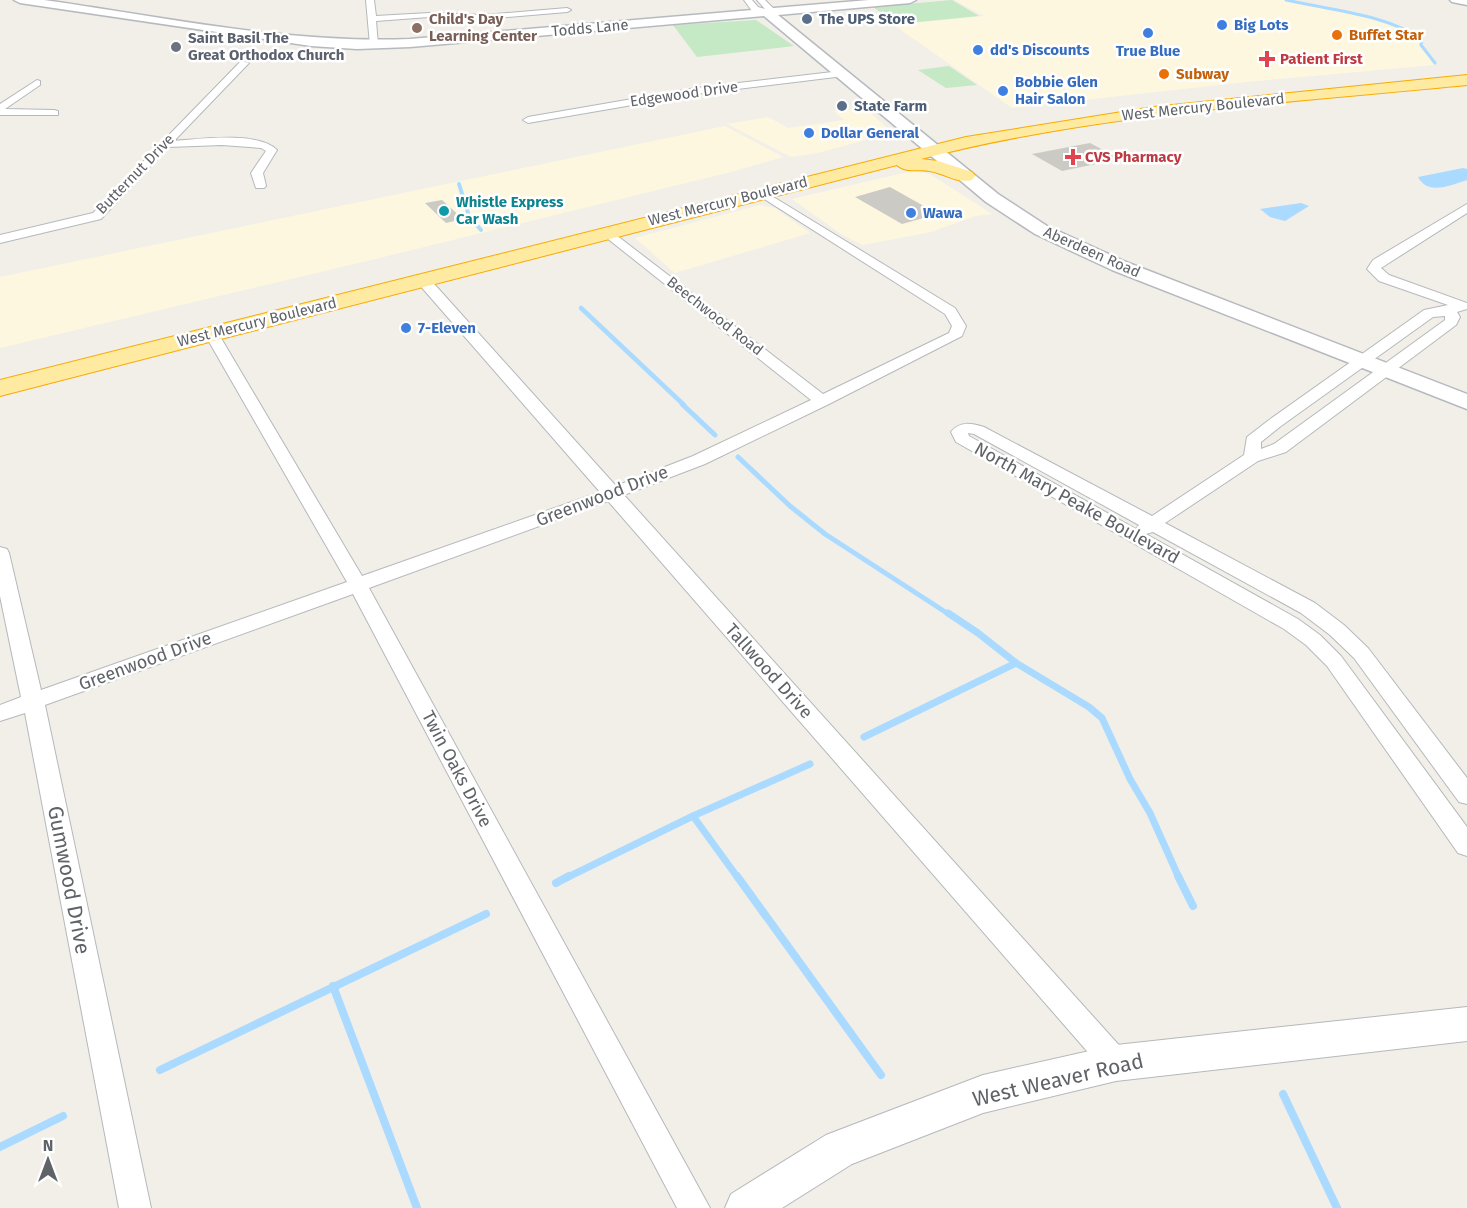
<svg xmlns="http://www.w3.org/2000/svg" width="1467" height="1208" viewBox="0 0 1467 1208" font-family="'Fira Sans',sans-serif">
<rect width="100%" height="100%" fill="#f1efe8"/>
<g fill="#fef7e0">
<path d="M954 0H1289L1353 12 1397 25 1413 33 1434 65 1246 82 1012 108 894 25 984 16Z"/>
<path d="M865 108 886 127 880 136 818 153 791 157 727 124 768 117 788 128 844 120 834 111Z"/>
<path d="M725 126 783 157 731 172 375 259 0 348V277Z"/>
<path d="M912 171 930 174 992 214 975 216 931 232 863 245 841 234 792 199Z"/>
<path d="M760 205 775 208 810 233 675 273 635 238Z"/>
</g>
<g fill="#c5e8c5">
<path d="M952 0 979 16 897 24 873 7Z"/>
<path d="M756 20 794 46 697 57 673 25Z"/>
<path d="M949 66 977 85 946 88 918 70Z"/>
</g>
<g fill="#aadaff">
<path d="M1463 168 1467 169V180C1451 185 1428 196 1418 177Z"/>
<path d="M1301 203 1309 206 1285 221 1270 217 1260 209Z"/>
</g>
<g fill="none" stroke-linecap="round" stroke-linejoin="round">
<path stroke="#aadaff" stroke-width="3" d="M1286 0C1331 10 1383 14 1422 39L1421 45 1435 63"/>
<path stroke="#aadaff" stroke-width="4" d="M459 184 469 216 481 230"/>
<path stroke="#aadaff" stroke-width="4.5" d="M581 308 684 405"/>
<g stroke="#aadaff" stroke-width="5">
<path d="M682 404 715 435"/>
<path d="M738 457 790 506 825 534 950 615"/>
</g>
<g stroke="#aadaff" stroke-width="7">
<path d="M948 613 978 633 1016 663 1089 707 1102 718 1130 779 1150 813 1179 878"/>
<path d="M864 737 1016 663"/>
<path d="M693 816 738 878"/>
<path d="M566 878 693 816 810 764"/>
</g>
<g stroke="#aadaff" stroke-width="8">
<path d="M737 876 881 1075"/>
<path d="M1178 876 1193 906"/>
<path d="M556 883 569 876"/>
<path d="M333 986 417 1208"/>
<path d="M160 1070 486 914"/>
<path d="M1283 1094 1337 1208"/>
<path d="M0 1147 63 1116"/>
</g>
</g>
<g fill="#cccac5">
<path d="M1090 143 1120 159 1062 171 1032 154Z"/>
<path d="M890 187 938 214 902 224 855 197Z"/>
<path d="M442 200 463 219 446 223 425 203Z"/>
</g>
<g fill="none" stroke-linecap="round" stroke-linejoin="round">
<defs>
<g id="minor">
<path d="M366 0H374L376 16 429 13 483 15 567 8 571 10 567 12 483 19 429 17 376 21 378 45 374 48 370 45Z"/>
<path d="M744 0H752L758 7 765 9 757 0H765L773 8 772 13 768 15 752 11Z"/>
<path d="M241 61 249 63 174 141C200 139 258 131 277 150L263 173 266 186 264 188H256L251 173 266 151 261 148 222 145 168 147 101 219 0 243V235L93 213Z"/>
<path d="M841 71 846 74 844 76 696 94 528 123 523 120 528 117 696 88Z"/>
<path d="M37 80 40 81V85L5 109 54 110 58 111V115H0V104Z"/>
<path d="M762 190 955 308 966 326 962 336 829 404 705 464 624 495 1126 1053 1130 1063 1126 1073 1116 1077 1106 1073 608 501 369 588 710 1208H677L353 594 45 705 151 1208H119L25 713 0 721V705L21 697 0 596V547L7 549 9 553 41 690 347 582 204 333 211 329 218 333 362 576 600 492 417 282 415 279 422 275 427 276 616 486 693 456 811 400 603 235 601 232 607 228 823 394 949 333 952 326 945 314 758 195V191Z"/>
<path d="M1467 204V213L1381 268 1389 275 1467 303V309L1457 312 1460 317 1456 325 1286 452 1258 461 1165 523 1315 603 1344 625 1368 648 1467 778V804L1459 802 1354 658 1330 635 1301 613 1153 532 1146 534 1298 619 1320 635 1341 656 1467 827V856L1458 853 1327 666 1306 645 1284 629 956 442 951 432C960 421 971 423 984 427L1152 516 1244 455 1247 437 1269 420 1424 310 1448 305 1379 281 1367 269 1373 260ZM1445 316V320L1274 444 1261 449V442L1281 426 1433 317ZM968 433 974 434 1139 525 1136 529 969 436Z"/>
</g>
<path id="tertiary" d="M1467 1007V1041L1116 1081 983 1113 852 1164 782 1208H725L731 1194 826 1135 983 1075 1116 1045Z"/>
<g id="secondary">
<path d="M14 0H44C165 17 288 44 410 39L869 0H916L910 3 778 15 998 194 1047 226 1126 262 1467 394V409L1112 270 1035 234 986 202 764 16 410 47 357 49 311 46 20 3Z"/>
<path d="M1450 0H1467V5L1452 2Z"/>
</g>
<path id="trunk" d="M1467 75V85C1285 103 1099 113 921 159L938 161 972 172 975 176 972 180C957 184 944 173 929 171 918 169 905 173 897 165L0 396V380L966 137 1153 107Z"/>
</defs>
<use href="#minor" stroke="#b5b8bc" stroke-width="2"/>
<use href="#tertiary" stroke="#b5b8bc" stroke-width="2"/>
<use href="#secondary" stroke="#b6babf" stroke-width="3"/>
<use href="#trunk" stroke="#f9ab00" stroke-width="2"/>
<use href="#minor" fill="#fff" fill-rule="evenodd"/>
<use href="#tertiary" fill="#fff" fill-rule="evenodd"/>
<use href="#secondary" fill="#fff" fill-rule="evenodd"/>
<use href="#trunk" fill="#feeaa1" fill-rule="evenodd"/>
</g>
<g fill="#5c6f8a" stroke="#fff" stroke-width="2">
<circle cx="807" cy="19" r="6"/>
<circle cx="842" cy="106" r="6"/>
</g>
<g fill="#3f7fe0" stroke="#fff" stroke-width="2">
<circle cx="1222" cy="25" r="6"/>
<circle cx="1148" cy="33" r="6"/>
<circle cx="978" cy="50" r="6"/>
<circle cx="1003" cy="91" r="6"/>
<circle cx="809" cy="133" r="6"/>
<circle cx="911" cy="213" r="6"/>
<circle cx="406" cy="328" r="6"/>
</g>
<circle fill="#8d6e63" stroke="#fff" stroke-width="2" cx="417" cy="28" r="6"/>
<g fill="#e8710a" stroke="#fff" stroke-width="2">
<circle cx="1337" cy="35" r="6"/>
<circle cx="1164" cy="74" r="6"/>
</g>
<circle fill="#6b7280" stroke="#fff" stroke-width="2" cx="176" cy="47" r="6"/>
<g fill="#e0444e" stroke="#fff" stroke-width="2">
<path d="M1264 50h6v6h6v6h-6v6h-6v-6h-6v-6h6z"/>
<path d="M1070 148h6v6h6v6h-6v6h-6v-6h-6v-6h6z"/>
</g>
<circle fill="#0f9aa8" stroke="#fff" stroke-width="2" cx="444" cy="211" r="6"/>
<g text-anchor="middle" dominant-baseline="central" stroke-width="5" stroke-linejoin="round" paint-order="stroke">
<g font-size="15" font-weight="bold" fill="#785e54" stroke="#fff" text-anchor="start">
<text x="429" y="19">Child's Day<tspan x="429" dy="17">Learning Center</tspan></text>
</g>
<g font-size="15" font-weight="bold" fill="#4e5e75" stroke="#fff" text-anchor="start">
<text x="819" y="19">The UPS Store</text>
<text x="854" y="106">State Farm</text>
</g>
<g font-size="15" font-weight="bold" fill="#366cbe" stroke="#fff" text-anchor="start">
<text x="1234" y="25">Big Lots</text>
<text x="990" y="50">dd's Discounts</text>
<text x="1148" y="51" text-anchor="middle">True Blue</text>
<text x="1015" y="82">Bobbie Glen<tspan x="1015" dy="17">Hair Salon</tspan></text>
<text x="821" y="133">Dollar General</text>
<text x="923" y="213">Wawa</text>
<text x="418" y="328">7-Eleven</text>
</g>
<g font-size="15" fill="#5f6368" stroke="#fff">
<text transform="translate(590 28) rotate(-5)">Todds Lane</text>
<text transform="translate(684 94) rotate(-8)">Edgewood Drive</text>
<text transform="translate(1203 107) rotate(-6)">West Mercury Boulevard</text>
<text transform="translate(135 174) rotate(-46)">Butternut Drive</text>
<text transform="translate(728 201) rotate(-14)">West Mercury Boulevard</text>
<text transform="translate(1092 252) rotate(24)">Aberdeen Road</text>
<text transform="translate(715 316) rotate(38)">Beechwood Road</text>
<text transform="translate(257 322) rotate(-14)">West Mercury Boulevard</text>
</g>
<g font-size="15" font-weight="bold" fill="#c56008" stroke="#fff" text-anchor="start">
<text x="1349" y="35">Buffet Star</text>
<text x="1176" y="74">Subway</text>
</g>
<g font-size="15" font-weight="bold" fill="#5b616d" stroke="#fff" text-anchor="start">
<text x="188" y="38">Saint Basil The<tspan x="188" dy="17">Great Orthodox Church</tspan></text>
</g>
<g font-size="15" font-weight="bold" fill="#be3a42" stroke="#fff" text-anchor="start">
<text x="1280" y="59">Patient First</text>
<text x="1085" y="157">CVS Pharmacy</text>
</g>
<g font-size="15" font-weight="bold" fill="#0d838f" stroke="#fff" text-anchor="start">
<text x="456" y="202">Whistle Express<tspan x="456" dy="17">Car Wash</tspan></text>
</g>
<g font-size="18" fill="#5f6368" stroke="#fff">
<text transform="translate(602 496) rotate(-21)">Greenwood Drive</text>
<text transform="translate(1077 503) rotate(29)">North Mary Peake Boulevard</text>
<text transform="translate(145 661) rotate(-20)">Greenwood Drive</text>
<text transform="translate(769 671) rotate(48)">Tallwood Drive</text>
<text transform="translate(457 769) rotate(62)">Twin Oaks Drive</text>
</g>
<g font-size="21" fill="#5f6368" stroke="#fff">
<text transform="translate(69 880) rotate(79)">Gumwood Drive</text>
<text transform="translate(1058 1080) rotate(-13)">West Weaver Road</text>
</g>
</g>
<g transform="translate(48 1160)" stroke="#ffffff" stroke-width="4.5" paint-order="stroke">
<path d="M0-4.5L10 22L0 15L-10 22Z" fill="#5f6368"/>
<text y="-9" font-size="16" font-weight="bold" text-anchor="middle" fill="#5f6368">N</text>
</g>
</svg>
